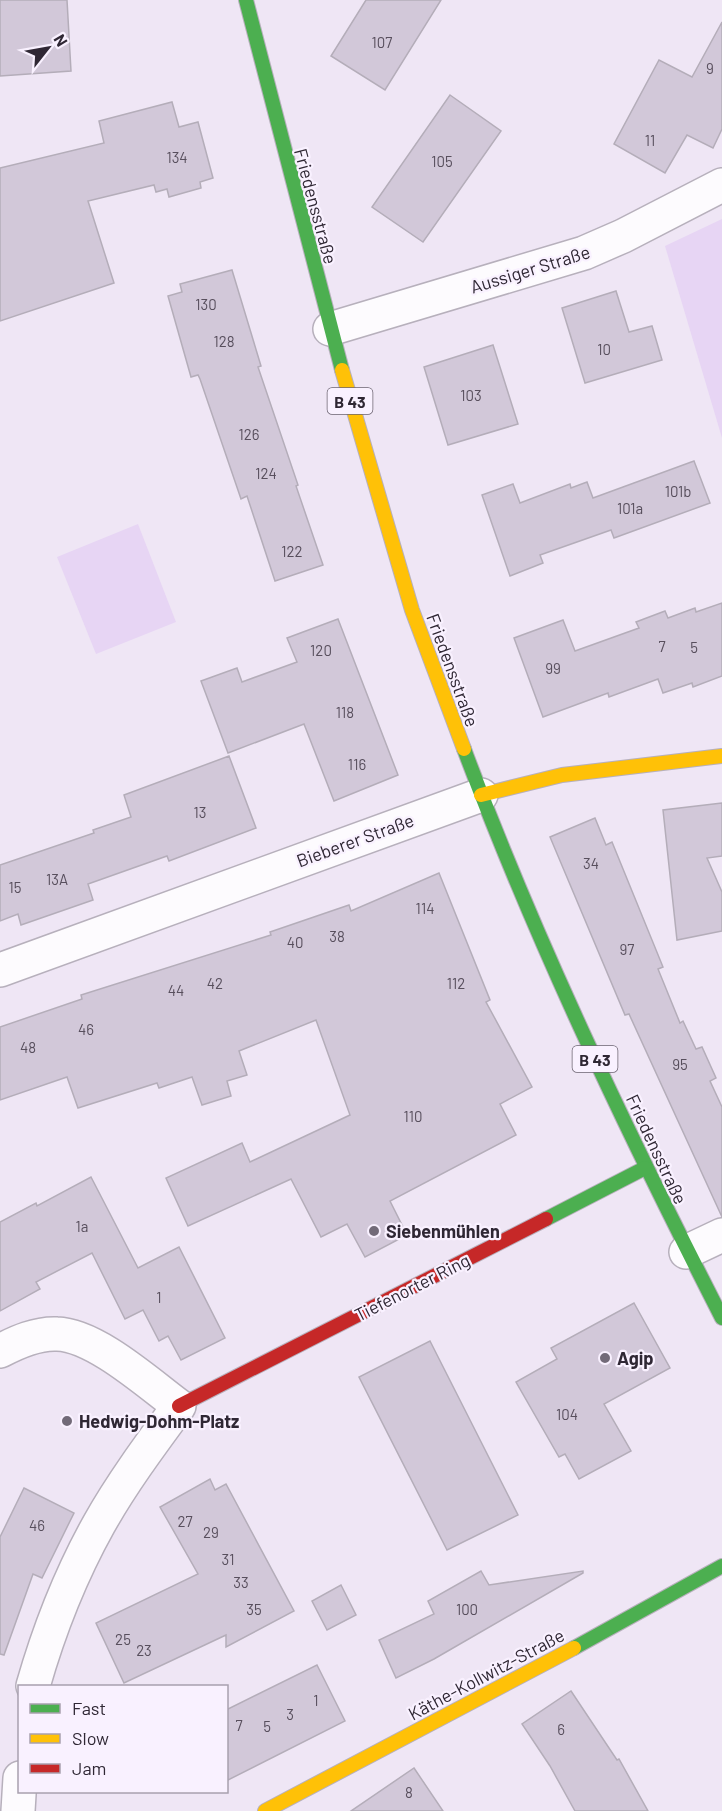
<svg xmlns="http://www.w3.org/2000/svg" width="722" height="1811" viewBox="0 0 722 1811" font-family="Barlow,sans-serif">
<rect width="100%" height="100%" fill="#efe6f5"/>
<g fill="#e7d5f4">
<path d="M722 219V438L665 246Z"/>
<path d="M138 524 176 622 96 654 57 557Z"/>
</g>
<g fill="#d2c8d9" stroke="#b4adb9" stroke-width="1.5">
<path d="M0 0H67L71 71 0 76Z"/>
<path d="M366 0H441L385 90 331 56Z"/>
<path d="M722 22V129L713 148 687 135 665 173 614 144 659 60 692 77Z"/>
<path d="M450 95 501 131 423 242 372 207Z"/>
<path d="M172 102 179 127 198 122 213 178 200 182 201 188 169 197 167 189 156 192 154 185 88 201 114 283 0 321V168L104 143 99 121Z"/>
<path d="M232 270 261 366 258 367 298 485 296 486 323 565 275 581 247 496 241 499 200 379 198 375 191 377 168 296 182 292 180 284Z"/>
<path d="M616 291 629 332 652 326 662 360 585 383 562 308Z"/>
<path d="M493 345 518 424 448 445 424 367Z"/>
<path d="M694 461 710 503 614 538 611 530 540 555 543 563 510 576 482 495 513 484 520 503 570 484 571 488 587 482 593 498Z"/>
<path d="M722 603V676L693 687 692 683 663 693 658 679 609 697 608 693 543 717 514 638 563 620 575 651 639 628 636 622 665 611 668 618 695 608 696 612Z"/>
<path d="M338 619 398 775 334 801 304 724 228 753 201 681 237 668 242 682 297 662 287 638Z"/>
<path d="M229 756 256 828 169 861 167 856 88 884 93 900 21 925 18 914 0 921V865L94 833 93 830 131 817 124 795Z"/>
<path d="M722 803V856L707 858 722 892V931L677 940 663 810Z"/>
<path d="M595 818 606 845 612 842 663 967 658 969 680 1023 683 1021 696 1049 702 1047 716 1078 710 1081 722 1107V1217L629 1014 625 1015 550 837Z"/>
<path d="M439 873 490 1000 486 1002 532 1087 500 1104 516 1135 390 1201 407 1235 365 1257 347 1224 321 1237 291 1179 188 1226 166 1178 242 1143 250 1162 350 1115 316 1020 239 1051 247 1075 227 1081 231 1096 202 1105 192 1077 159 1088 157 1083 78 1108 67 1077 0 1100V1027L82 999 81 995 271 935 270 932 349 905 351 911Z"/>
<path d="M91 1177 138 1268 179 1247 225 1338 181 1360 168 1336 159 1341 143 1310 125 1319 92 1253 36 1282 40 1289 0 1311V1222L36 1203 37 1206Z"/>
<path d="M634 1303 670 1368 604 1404 631 1451 579 1479 565 1454 559 1457 516 1382 557 1359 551 1348Z"/>
<path d="M430 1341 518 1515 447 1550 359 1377Z"/>
<path d="M210 1479 215 1490 226 1484 294 1611 226 1647V1635L124 1683 96 1623 198 1574 160 1507Z"/>
<path d="M24 1488 74 1513 42 1578 33 1574 4 1655 0 1654V1537Z"/>
<path d="M481 1571 489 1585 583 1571V1573L434 1659 396 1678 379 1640 434 1614 428 1601Z"/>
<path d="M341 1585 356 1615 327 1630 312 1601Z"/>
<path d="M317 1665 345 1721 226 1781V1710Z"/>
<path d="M571 1691 617 1760 619 1759 648 1811H575L550 1766 522 1724Z"/>
<path d="M414 1768 443 1811H351Z"/>
</g>
<g fill="none" stroke-linecap="round" stroke-linejoin="round">
<defs>
<g id="street">
<path d="M330 329 584 253 623 236 722 185"/>
<path d="M0 970 481 795"/>
<path d="M686 1252 722 1235"/>
<path d="M0 1351C17 1342 37 1333 57 1334 95 1335 148 1383 179 1406 151 1444 122 1483 99 1524 70 1576 49 1630 33 1686"/>
<path d="M18 1811 20 1778"/>
</g>
<g id="fast">
<path d="M246 0 342 370"/>
<path d="M464 749C537 944 627 1132 722 1318"/>
<path d="M546 1219 645 1168"/>
<path d="M574 1648 722 1566"/>
</g>
<g id="slow">
<path d="M342 370 412 610 464 749"/>
<path d="M481 795 562 775 722 756"/>
<path d="M265 1811 574 1648"/>
</g>
<path id="jam" d="M179 1406 546 1219"/>
</defs>
<use href="#street" stroke="#b7b0bc" stroke-width="36"/>
<use href="#fast" stroke="#b7b0bc" stroke-width="16"/>
<use href="#slow" stroke="#b7b0bc" stroke-width="16"/>
<use href="#jam" stroke="#b7b0bc" stroke-width="16"/>
<use href="#street" stroke="#fdfbfe" stroke-width="33"/>
<use href="#fast" stroke="#4caf50" stroke-width="14"/>
<use href="#slow" stroke="#ffc107" stroke-width="14"/>
<use href="#jam" stroke="#c62828" stroke-width="14"/>
</g>
<g fill="#726a78" stroke="#f9f1ff" stroke-width="2">
<circle cx="374" cy="1231" r="6"/>
<circle cx="605" cy="1358" r="6"/>
<circle cx="67" cy="1421" r="6"/>
</g>
<g text-anchor="middle" dominant-baseline="central" stroke-width="4.5" stroke-linejoin="round" paint-order="stroke">
<g font-size="15" fill="#584f5d">
<text x="382" y="42">107</text>
<text x="710" y="68">9</text>
<text x="650" y="140">11</text>
<text x="177" y="157">134</text>
<text x="442" y="161">105</text>
<text x="206" y="304">130</text>
<text x="224" y="341">128</text>
<text x="604" y="349">10</text>
<text x="471" y="395">103</text>
<text x="249" y="434">126</text>
<text x="266" y="473">124</text>
<text x="678" y="491">101b</text>
<text x="630" y="508">101a</text>
<text x="292" y="551">122</text>
<text x="662" y="646">7</text>
<text x="694" y="647">5</text>
<text x="321" y="650">120</text>
<text x="553" y="668">99</text>
<text x="345" y="712">118</text>
<text x="357" y="764">116</text>
<text x="200" y="812">13</text>
<text x="591" y="863">34</text>
<text x="57" y="879">13A</text>
<text x="15" y="887">15</text>
<text x="425" y="908">114</text>
<text x="337" y="936">38</text>
<text x="295" y="942">40</text>
<text x="627" y="949">97</text>
<text x="215" y="983">42</text>
<text x="456" y="983">112</text>
<text x="176" y="990">44</text>
<text x="86" y="1029">46</text>
<text x="28" y="1047">48</text>
<text x="680" y="1064">95</text>
<text x="413" y="1116">110</text>
<text x="82" y="1226">1a</text>
<text x="159" y="1297">1</text>
<text x="567" y="1414">104</text>
<text x="185" y="1521">27</text>
<text x="37" y="1525">46</text>
<text x="211" y="1532">29</text>
<text x="228" y="1559">31</text>
<text x="241" y="1582">33</text>
<text x="254" y="1609">35</text>
<text x="467" y="1609">100</text>
<text x="123" y="1639">25</text>
<text x="144" y="1650">23</text>
<text x="316" y="1700">1</text>
<text x="290" y="1714">3</text>
<text x="239" y="1725">7</text>
<text x="267" y="1726">5</text>
<text x="561" y="1729">6</text>
<text x="409" y="1792">8</text>
</g>
<g fill="#f9f1ff" stroke="#6c6471" stroke-width="1.5">
<rect x="327.5" y="388" width="45" height="26" rx="4.5"/>
<rect x="572.5" y="1046" width="45" height="26" rx="4.5"/>
</g>
<g font-size="16" font-weight="bold" fill="#2f2734">
<text x="350" y="401">B 43</text>
<text x="595" y="1059">B 43</text>
</g>
<g font-size="18" fill="#2f2734" stroke="#f9f1ff">
<text transform="translate(316 206) rotate(75)">Friedensstraße</text>
<text transform="translate(530 269) rotate(-17)">Aussiger Straße</text>
<text transform="translate(453 670) rotate(70)">Friedensstraße</text>
<text transform="translate(355 840) rotate(-20)">Bieberer Straße</text>
<text transform="translate(657 1149) rotate(65)">Friedensstraße</text>
<text transform="translate(412 1287) rotate(-27)">Tiefenorter Ring</text>
<text transform="translate(486 1674) rotate(-28)">Käthe-Kollwitz-Straße</text>
</g>
<g font-size="18" font-weight="bold" fill="#2f2734" stroke="#f9f1ff" text-anchor="start">
<text x="386" y="1231">Siebenmühlen</text>
<text x="617" y="1358">Agip</text>
<text x="79" y="1421">Hedwig-Dohm-Platz</text>
</g>
</g>
<rect x="18" y="1685" width="210" height="108" fill="#f9f1ff" stroke="#a8a0ae" stroke-width="1.5"/>
<rect x="30" y="1704" width="30" height="9" fill="#4caf50" stroke="#a8a0ae" stroke-width="1.5"/>
<text x="72" y="1715" font-size="18" fill="#2f2734">Fast</text>
<rect x="30" y="1734" width="30" height="9" fill="#ffc107" stroke="#a8a0ae" stroke-width="1.5"/>
<text x="72" y="1745" font-size="18" fill="#2f2734">Slow</text>
<rect x="30" y="1764" width="30" height="9" fill="#c62828" stroke="#a8a0ae" stroke-width="1.5"/>
<text x="72" y="1775" font-size="18" fill="#2f2734">Jam</text>
<g transform="translate(48 48) rotate(59)" stroke="#f9f1ff" stroke-width="4.5" paint-order="stroke">
<path d="M0-4.5L10 22L0 15L-10 22Z" fill="#2f2734"/>
<text y="-9" font-size="16" font-weight="bold" text-anchor="middle" fill="#2f2734">N</text>
</g>
</svg>
